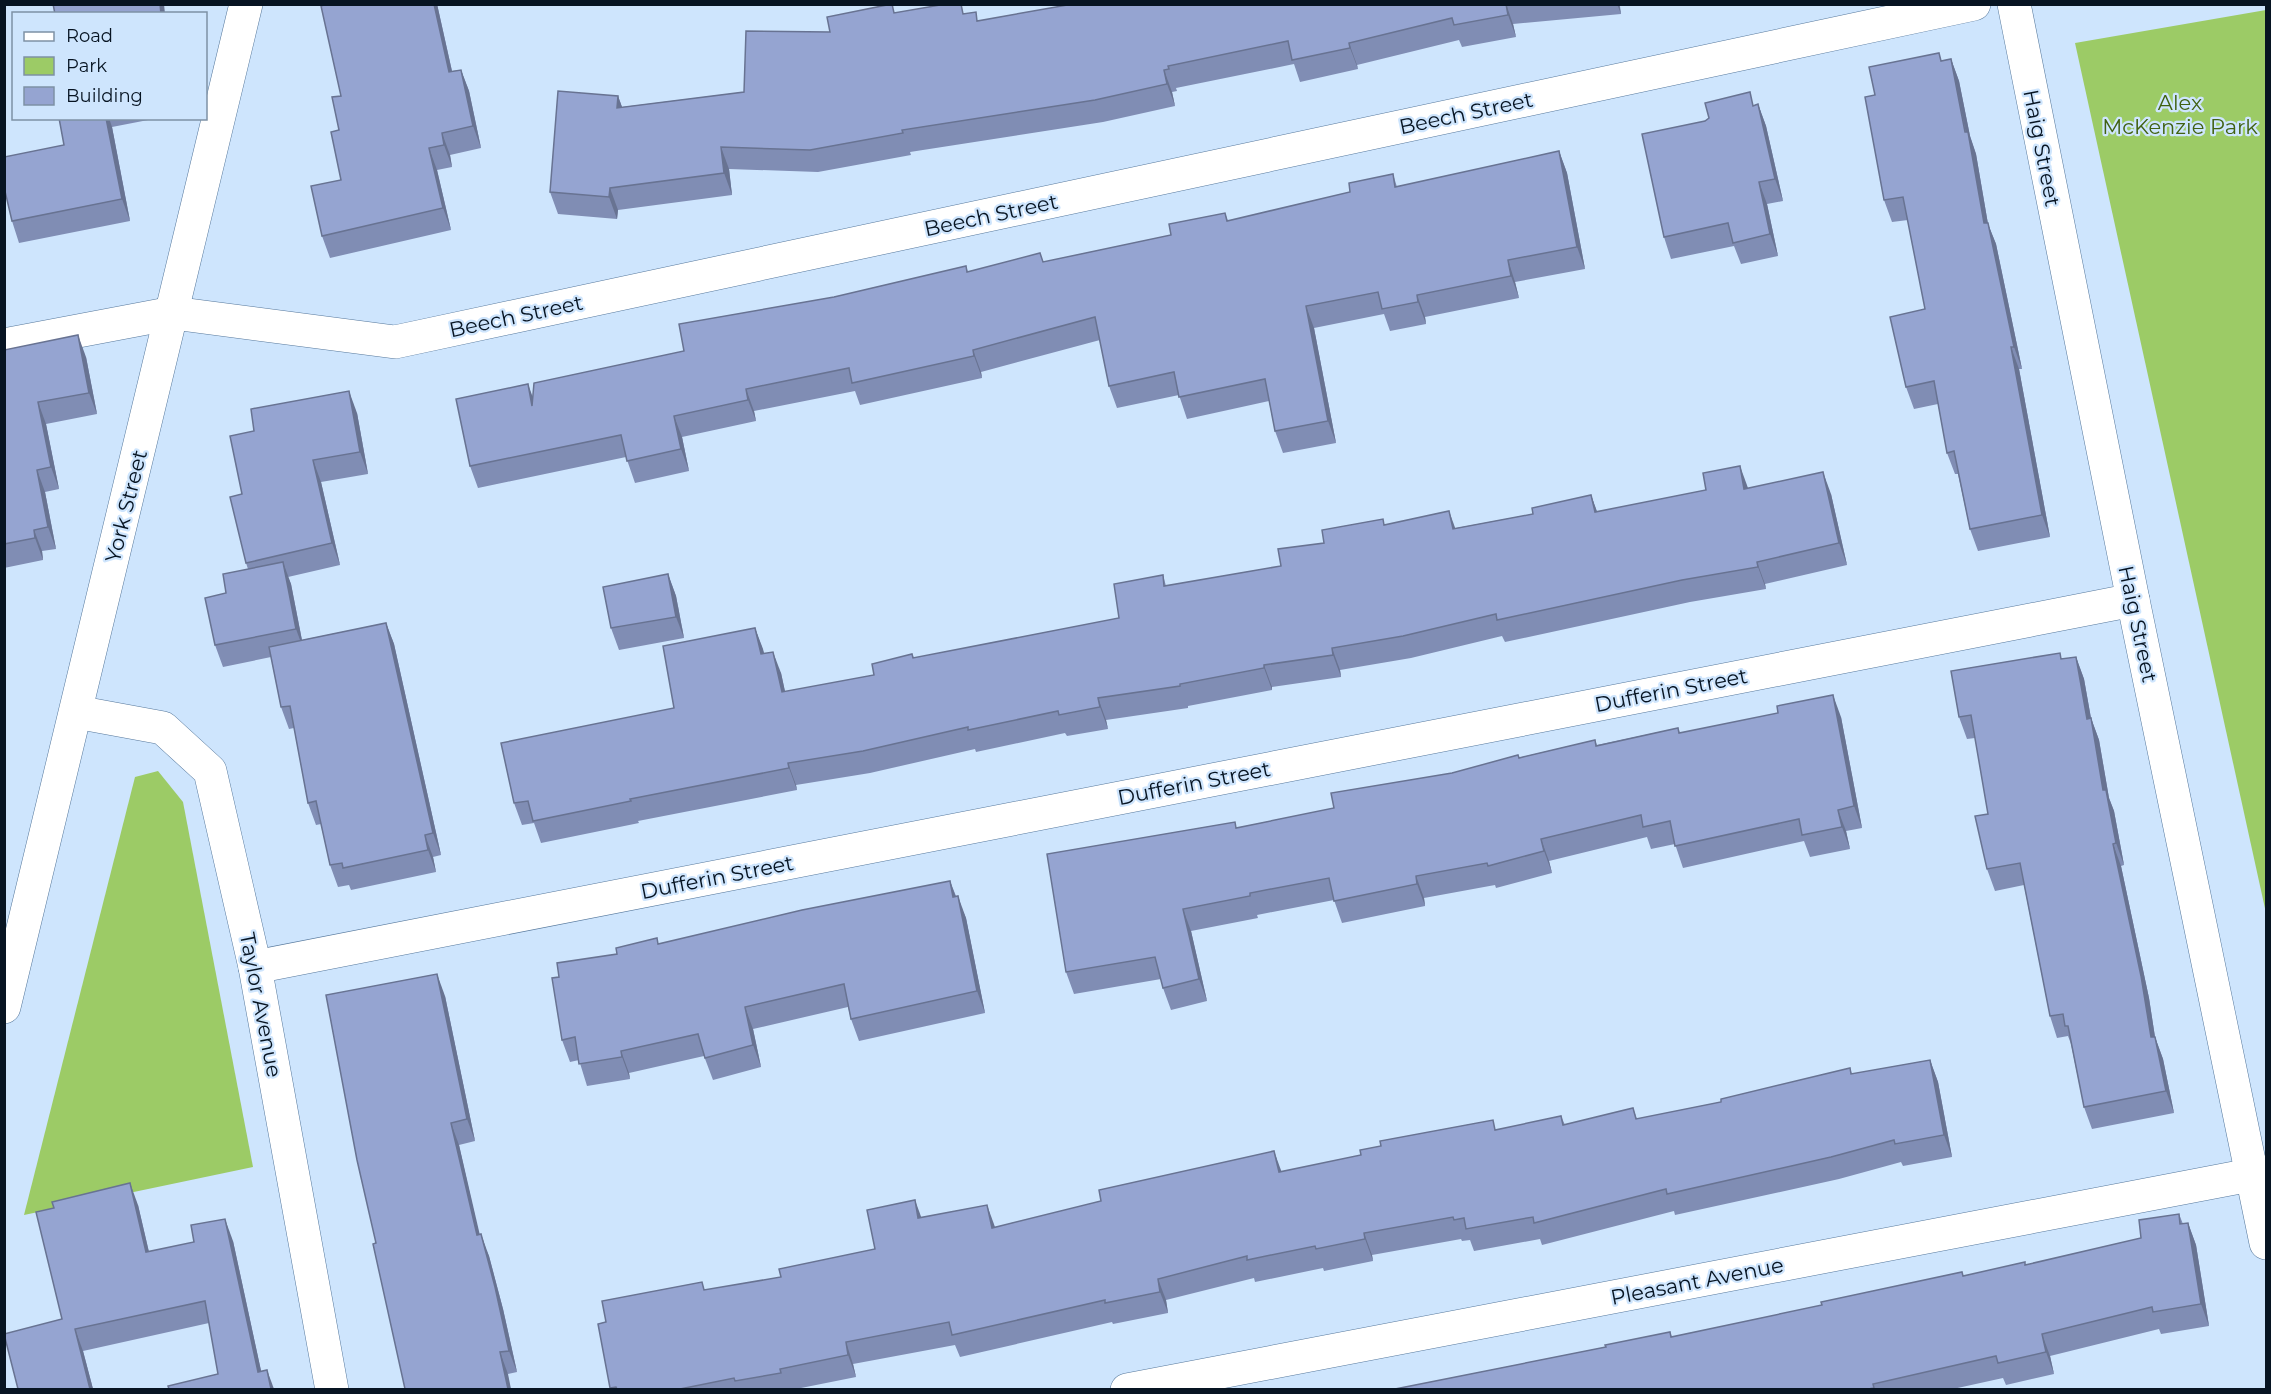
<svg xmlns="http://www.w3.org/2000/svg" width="2271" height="1394" viewBox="0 0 2271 1394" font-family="Montserrat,sans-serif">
<rect width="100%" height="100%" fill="#cee5fd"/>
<g fill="#9ccb66">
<path d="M2266 10V913L2075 43Z"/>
<path d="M158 771 183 802 253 1167 24 1215 135 777Z"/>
</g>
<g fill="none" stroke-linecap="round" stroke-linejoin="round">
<defs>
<g id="minor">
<path d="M2014 4 2133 600 2266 1243"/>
<path d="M4 345 173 313 395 342 1974 4"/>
<path d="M76 712 163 728 210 771 255 967 332 1390"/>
<path d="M255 967 2133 600"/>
<path d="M4 1007 246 4"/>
<path d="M1127 1390 2266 1172"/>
</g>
</defs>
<use href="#minor" stroke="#56789c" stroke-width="34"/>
<use href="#minor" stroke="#fff" stroke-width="33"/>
</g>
<g fill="#808db4">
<path d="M327 4H437L452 71 461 70 469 91 481 148 450 155 452 167 437 170 451 230 330 258 322 236 341 180 339 130 341 96Z"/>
<path d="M1073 4H1629L1620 6 1621 14 1513 24 1516 37 1462 47 1459 40 1357 65 1358 69 1300 82 1294 64 1176 88 1177 91 1172 92 1175 106 1103 122 910 152 911 155 818 172 729 169 732 195 618 210 617 219 558 214 550 192 618 96 622 107 744 92 830 32 896 12 965 14 979 21Z"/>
<path d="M1951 59 1959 81 1970 136 1976 154 1988 224 1996 244 2022 369H2019L2050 537 1978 551 1970 529 1958 474H1955L1947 453 1938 404 1914 409 1906 387 1925 309 1908 220 1892 222 1884 200 1875 95 1942 61Z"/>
<path d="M1758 104 1766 126 1783 201 1767 204 1778 256 1741 264 1734 246 1671 259 1664 237 1705 121 1709 118Z"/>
<path d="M59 118H148V120L112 127 130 221 19 243 12 221 64 145Z"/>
<path d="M1559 151 1567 173 1585 269 1515 282 1519 298 1425 317 1426 324 1390 331 1384 314 1314 328 1336 443 1283 453 1275 431 1269 401 1187 419 1179 395 1117 408 1109 386 1100 340 981 372 982 378 860 405 855 391 754 411 756 421 682 437 689 471 635 483 626 457 478 488 470 466 533 398 684 351 834 297 966 266 968 272 1043 262 1171 235 1225 213 1228 221 1350 192 1393 174 1397 187Z"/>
<path d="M4 350 86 357 97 414 46 424 59 489 45 492 56 549 42 551 43 560 4 568Z"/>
<path d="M357 413 368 474 321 482 340 565 288 577 291 584 302 640 386 623 394 644 441 855 433 857 436 872 351 890 349 885 338 887 330 865 321 824 316 825 308 803 294 728 289 729 281 707 271 657 223 667 215 645 226 593 248 569 246 563 242 494Z"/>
<path d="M1748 488 1831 494 1847 565 1765 584 1766 589 1690 602 1505 642 1502 636 1411 658 1340 670 1341 677 1272 687V690L1188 706V708L1106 720 1108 729 1067 736 1065 733 976 752 975 749 870 773 796 785 797 790 638 821 639 823 541 843 534 823 522 825 514 803 674 708 755 628 764 653 781 673 785 692 874 675 912 654 914 658 1119 618 1163 575 1166 586 1281 566 1324 543 1385 525 1456 528 1533 514 1591 495 1597 512Z"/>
<path d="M668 574 676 596 684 638 619 650 611 628Z"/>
<path d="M2076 657 2084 679 2091 718 2099 740 2109 798 2114 811 2124 865 2121 866 2149 998 2155 1037 2163 1059 2174 1113 2092 1129 2084 1107 2071 1044 2068 1036 2057 1038 2050 1016 2024 885 1995 891 1987 869 1988 814 1975 738 1967 739 1959 717 2062 659Z"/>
<path d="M1841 717 1862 828 1846 831 1850 849 1810 857 1804 841 1683 868 1675 844 1651 849 1647 837 1549 861 1552 873 1496 888 1495 885 1424 898 1425 906 1342 923 1334 900 1257 915 1258 918 1191 931 1207 1001 1171 1010 1163 988 1161 979 1074 994 1066 972 1237 828 1334 808 1452 773 1595 740 1597 745 1678 728 1680 733Z"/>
<path d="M950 881 956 896 966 918 985 1013 859 1041 851 1019 848 1007 753 1029 761 1067 713 1080 704 1056 629 1073 630 1079 587 1086 579 1060 570 1062 562 1040 559 977 617 954Z"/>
<path d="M445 996 475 1141 459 1145 479 1235 489 1256 503 1309 517 1372 508 1374 376 1243Z"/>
<path d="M1930 1060 1938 1082 1952 1157 1903 1166 1901 1162 1839 1179 1675 1215 1674 1211 1542 1245 1540 1239 1474 1251 1470 1240 1462 1241 1461 1239 1372 1255 1373 1261 1324 1271 1323 1268 1255 1282 1254 1278 1166 1300 1168 1313 1113 1324 1112 1322 960 1357 955 1345 853 1364 856 1377 796 1389H611L598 1324 705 1290 781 1277 875 1249 921 1217 995 1227 1497 1130 1561 1116 1565 1125 1633 1108 1637 1119 1721 1102 1850 1068 1852 1074Z"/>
<path d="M138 1205 149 1252 233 1241 261 1371 274 1389 218 1374 209 1323 83 1351 93 1389H18L62 1319Z"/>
<path d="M2179 1214 2183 1224 2188 1223 2196 1245 2209 1326 2161 1334 2159 1329 2050 1356 2054 1374 2006 1385 2003 1378 1953 1389H1395L1606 1347 1670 1332 1672 1337 1964 1276 2026 1265 2141 1238Z"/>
</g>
<g fill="#687392">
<path d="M160 4H164L165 14H161Z"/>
<path d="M434 4H437L457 94 449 72Z"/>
<path d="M1506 4 1513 24 1516 37 1508 15Z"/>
<path d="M1617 4H1619L1621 14Z"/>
<path d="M1349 43 1357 65 1358 69 1350 48Z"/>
<path d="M1951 59 1959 81 1970 136 1976 154 1988 224 1996 244 2022 369 2014 347 1984 223Z"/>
<path d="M461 70 469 91 481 148 473 126Z"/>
<path d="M1164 70 1172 92 1175 106 1167 84Z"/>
<path d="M618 96 626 118 617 108Z"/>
<path d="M1758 104 1766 126 1783 201 1775 179Z"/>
<path d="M106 118H109L112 127 130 221 122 199Z"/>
<path d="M442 133 450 155 452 167 444 145Z"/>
<path d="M721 147 729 169 732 195 724 173Z"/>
<path d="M429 148 437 170 451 230 443 208Z"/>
<path d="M1559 151 1567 173 1585 269 1577 247Z"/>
<path d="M1759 182 1767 204 1778 256 1770 234Z"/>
<path d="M610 188 618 210 617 219 609 197Z"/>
<path d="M1508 260 1515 282 1519 298 1511 276Z"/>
<path d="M1417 295 1425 317 1426 324 1418 302Z"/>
<path d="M1306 306 1314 328 1336 443 1328 421Z"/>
<path d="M78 335 86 357 97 414 89 393Z"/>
<path d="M2011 347 2019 369 2050 537 2042 515Z"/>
<path d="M973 350 981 372 982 378 974 356Z"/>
<path d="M528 384 536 406H532Z"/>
<path d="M746 389 754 411 756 421 748 400Z"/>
<path d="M349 391 357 413 368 474 360 452Z"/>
<path d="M38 402 46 424 59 489 51 467Z"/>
<path d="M674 416 682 437 689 471 681 449Z"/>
<path d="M313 460 321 482 340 565 332 543Z"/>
<path d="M1740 466 1748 488 1744 489Z"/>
<path d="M37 470 45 492 56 549 48 527Z"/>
<path d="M1823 472 1831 494 1847 565 1839 543Z"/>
<path d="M1591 495 1599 517 1595 512Z"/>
<path d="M1449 511 1457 533 1453 529Z"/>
<path d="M34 530 42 551 43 560 35 538Z"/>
<path d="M283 562 291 584 304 651 296 629Z"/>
<path d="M1757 562 1765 584 1766 589 1758 567Z"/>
<path d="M668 574 676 596 684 638 676 617Z"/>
<path d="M386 623 394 644 441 855 433 833Z"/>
<path d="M755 628 763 649 769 676 761 654Z"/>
<path d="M1332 648 1340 670 1341 677 1333 655Z"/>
<path d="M773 652 781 673 790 714 782 692Z"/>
<path d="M2076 657 2084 679 2095 741 2087 719Z"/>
<path d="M1264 665 1272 687V690L1264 668Z"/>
<path d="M1833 695 1841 717 1862 828 1854 806Z"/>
<path d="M1098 698 1106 720 1108 729 1100 707Z"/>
<path d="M2091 718 2099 740 2109 798 2114 811 2124 865 2116 843 2103 790Z"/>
<path d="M788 763 796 785 797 790 789 768Z"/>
<path d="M1838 810 1846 831 1850 849 1842 827Z"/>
<path d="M425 835 433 857 436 872 428 850Z"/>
<path d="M1541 839 1549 861 1552 873 1544 851Z"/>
<path d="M2113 844 2121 866 2149 998 2155 1037 2163 1059 2174 1113 2166 1091 2151 1037Z"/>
<path d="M1416 876 1424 898 1425 906 1417 884Z"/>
<path d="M950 881 958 903 953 897Z"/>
<path d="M958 896 966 918 985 1013 977 991Z"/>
<path d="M1183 909 1191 931 1207 1001 1199 979Z"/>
<path d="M437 974 445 996 475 1141 467 1119Z"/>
<path d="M745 1007 753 1029 761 1067 753 1045Z"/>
<path d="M621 1051 629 1073 630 1079 622 1057Z"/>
<path d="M1930 1060 1938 1082 1952 1157 1944 1135Z"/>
<path d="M451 1123 459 1145 485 1257 477 1235Z"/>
<path d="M1274 1151 1282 1173 1279 1172Z"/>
<path d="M130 1183 138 1205 154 1274 146 1252Z"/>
<path d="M915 1200 923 1222 918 1218Z"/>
<path d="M987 1205 995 1227 1000 1250 992 1228Z"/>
<path d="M225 1219 233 1241 265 1389 258 1372Z"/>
<path d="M2188 1223 2196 1245 2209 1326 2201 1304Z"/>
<path d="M1364 1233 1372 1255 1373 1261 1365 1239Z"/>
<path d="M481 1234 489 1256 503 1309 517 1372 509 1351Z"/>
<path d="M1158 1279 1166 1300 1168 1313 1160 1292Z"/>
<path d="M75 1329 83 1351 93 1389H90Z"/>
<path d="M2042 1334 2050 1356 2054 1374 2046 1352Z"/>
<path d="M846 1342 853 1364 856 1377 848 1355Z"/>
<path d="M500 1352 508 1374 511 1389H508Z"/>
<path d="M267 1370 274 1389H271Z"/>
</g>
<g fill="#95a4d1" stroke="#687392" stroke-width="1.5">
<path d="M53 4H160L161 14H55Z"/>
<path d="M327 4H434L449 72 461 70 473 126 442 133 444 145 429 148 443 208 322 236 311 186 341 180 331 132 339 130 332 97 341 96 321 6Z"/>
<path d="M892 4 894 13 946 4H961L963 14 976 12 977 21 1073 4H1506L1508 15 1454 25 1452 18 1349 43 1350 48 1292 60 1288 41 1168 66 1169 69 1164 70 1167 84 1095 100 902 130 903 133 810 150 721 147 724 173 610 188 609 197 550 192 558 91 618 96 617 108 744 92 746 31 830 32 827 17Z"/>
<path d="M1939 53 1941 61 1951 59 1965 132H1968L1984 223H1988L2014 347H2011L2042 515 1970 529 1954 451 1947 453 1934 381 1906 387 1890 317 1925 309 1903 197 1884 200 1865 97 1875 95 1869 67Z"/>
<path d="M1750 92 1753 106 1758 104 1775 179 1759 182 1770 234 1733 243 1728 223 1664 237 1642 134 1705 121 1709 118 1705 103Z"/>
<path d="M59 118H106L122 199 12 221 4 187V157L64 145Z"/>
<path d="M1559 151 1577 247 1508 260 1511 276 1417 295 1418 302 1382 309 1378 292 1306 306 1328 421 1275 431 1265 379 1179 397 1174 372 1109 386 1095 317 973 350 974 356 852 383 849 368 746 389 748 400 674 416 681 449 627 461 621 435 470 466 456 399 528 384 532 406 534 383 684 351 679 324 834 297 966 266 967 272 1040 253 1043 262 1171 235 1169 224 1225 213 1227 221 1350 192 1349 183 1393 174 1395 187Z"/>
<path d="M78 335 89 393 38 402 51 467 37 470 48 527 34 530 35 538 4 544V350Z"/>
<path d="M349 391 360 452 313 460 332 543 246 563 230 497 242 494 230 436 254 431 251 409Z"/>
<path d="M1740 466 1744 489 1823 472 1839 543 1757 562 1758 567 1682 580 1497 620 1496 614 1403 636 1332 648 1333 655 1264 665V668L1180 684V686L1098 698 1100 707 1059 715 1058 711 968 730V727L863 751 788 763 789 768 630 799 631 801 533 821 528 801 514 803 501 743 674 708 663 646 755 628 761 654 773 652 782 692 874 675 872 664 912 654 913 658 1119 618 1114 584 1163 575 1164 586 1281 566 1278 549 1324 543 1322 530 1383 519 1384 525 1449 511 1453 529 1533 514 1532 508 1591 495 1595 512 1706 490 1703 473Z"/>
<path d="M283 562 296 629 215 645 205 598 226 593 223 574Z"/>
<path d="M668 574 676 617 611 628 603 587Z"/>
<path d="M386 623 433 833 425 835 428 850 343 868 342 863 330 865 316 801 308 803 290 706 281 707 269 647Z"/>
<path d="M2060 653 2061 659 2076 657 2087 719 2091 718 2103 790H2106L2116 843 2113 844 2141 976 2151 1037H2155L2166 1091 2084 1107 2068 1026H2065L2063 1014 2050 1016 2020 863 1987 869 1975 816 1988 814 1971 715 1959 717 1951 671Z"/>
<path d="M1833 695 1854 806 1838 810 1842 827 1802 835 1799 819 1675 846 1670 821 1643 827 1641 815 1541 839 1544 851 1488 866 1487 863 1416 876 1417 884 1334 901 1329 878 1250 893V896L1183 909 1199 979 1163 988 1155 957 1066 972 1047 854 1235 822 1236 828 1334 808 1331 793 1452 773 1518 755 1519 758 1595 740 1596 746 1678 728 1679 733 1778 713 1777 706Z"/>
<path d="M950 881 953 897 958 896 977 991 851 1019 844 984 745 1007 753 1045 705 1058 698 1034 621 1051 622 1057 579 1064 575 1037 562 1040 552 978 559 977 557 963 617 954 616 948 657 938 658 944 802 910Z"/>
<path d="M437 974 467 1119 451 1123 477 1235 481 1234 495 1287 509 1351 500 1352 508 1389H405L373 1244 376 1243 357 1160 326 995Z"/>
<path d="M1930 1060 1944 1135 1895 1144 1894 1140 1831 1157 1667 1194 1666 1189 1534 1223 1533 1217 1466 1229 1464 1218 1454 1220 1453 1217 1364 1233 1365 1239 1316 1249 1315 1246 1247 1260V1256L1158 1279 1160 1292 1105 1303V1300L952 1335 949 1322 846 1342 848 1355 780 1369 781 1373 735 1381 734 1378 680 1389H617L616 1387 610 1388 598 1324 606 1322 602 1301 702 1282 704 1290 781 1277 779 1269 875 1249 867 1210 915 1200 918 1218 987 1205 992 1228 1101 1201 1099 1190 1274 1151 1279 1172 1361 1155 1360 1150 1381 1146 1380 1141 1493 1120 1495 1130 1561 1116 1563 1125 1633 1108 1636 1119 1721 1102V1099L1850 1068 1851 1074Z"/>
<path d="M130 1183 146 1252 194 1242 191 1225 225 1219 258 1372 267 1370 271 1389H169L168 1386 218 1374 205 1301 75 1329 90 1389H18L4 1334 62 1319 36 1212 54 1208 52 1202Z"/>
<path d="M2179 1214 2180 1224 2188 1223 2201 1304 2153 1312 2152 1307 2042 1334 2046 1352 1998 1363 1996 1356 1873 1384 1874 1388 1868 1389H1395L1606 1347 1605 1345 1670 1332 1671 1337 1822 1305 1821 1302 1962 1272 1963 1276 2025 1262V1265L2141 1238 2139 1220Z"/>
</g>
<g text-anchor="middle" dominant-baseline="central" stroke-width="4.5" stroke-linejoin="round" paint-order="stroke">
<g font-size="21" fill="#406111" stroke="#cee5fd">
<text x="2180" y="102">Alex<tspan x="2180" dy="24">McKenzie Park</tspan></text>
</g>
<g font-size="21" fill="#071422" stroke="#cee5fd">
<text transform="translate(1466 113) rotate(-12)">Beech Street</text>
<text transform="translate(2042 148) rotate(79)">Haig Street</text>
<text transform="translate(991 215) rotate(-12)">Beech Street</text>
<text transform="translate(516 316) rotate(-12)">Beech Street</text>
<text transform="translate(126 506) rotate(-76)">York Street</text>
<text transform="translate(2138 624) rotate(78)">Haig Street</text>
<text transform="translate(1671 690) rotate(-11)">Dufferin Street</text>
<text transform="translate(1194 783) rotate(-11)">Dufferin Street</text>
<text transform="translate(717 877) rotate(-11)">Dufferin Street</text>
<text transform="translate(261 1005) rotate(79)">Taylor Avenue</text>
<text transform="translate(1697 1281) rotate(-11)">Pleasant Avenue</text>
</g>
</g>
<rect width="2271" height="1394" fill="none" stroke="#071422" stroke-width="12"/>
<rect x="12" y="12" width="195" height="108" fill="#cee5fd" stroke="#7e91a5" stroke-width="1.5"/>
<rect x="24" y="32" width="30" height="9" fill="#ffffff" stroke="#7e91a5" stroke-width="1.5"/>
<text x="66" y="42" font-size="18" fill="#071422">Road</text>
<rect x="24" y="57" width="30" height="18" fill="#9ccb66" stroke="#7e91a5" stroke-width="1.5"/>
<text x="66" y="72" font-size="18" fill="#071422">Park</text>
<rect x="24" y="87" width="30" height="18" fill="#95a4d1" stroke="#7e91a5" stroke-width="1.5"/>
<text x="66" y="102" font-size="18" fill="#071422">Building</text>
</svg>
